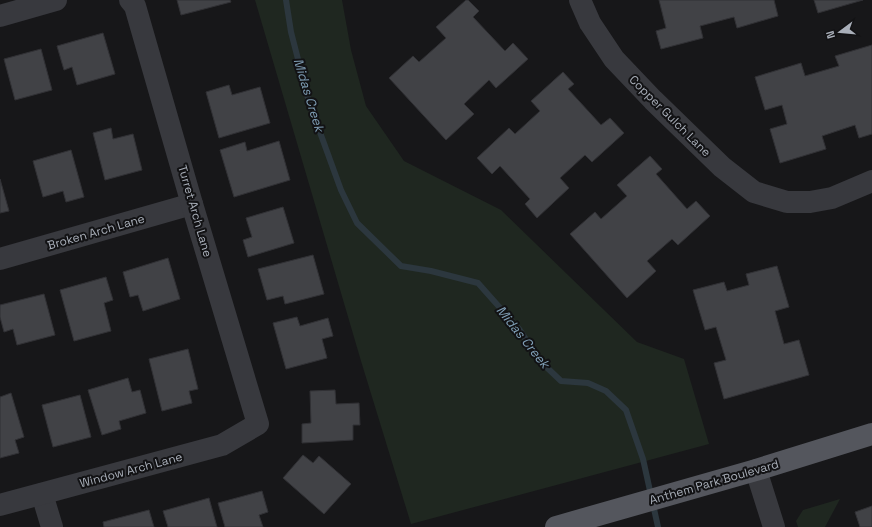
<svg xmlns="http://www.w3.org/2000/svg" width="872" height="527" viewBox="0 0 872 527" font-family="'Space Grotesk',sans-serif">
<rect width="100%" height="100%" fill="#171719"/>
<g fill="#1f2720">
<path d="M255 0H342L351 50 366 106 404 161 501 210 637 342 684 359 709 444 411 524 361 361Z"/>
<path d="M840 499 825 527H798L796 521 803 510Z"/>
</g>
<g fill="none" stroke-linecap="round" stroke-linejoin="round">
<path stroke="#2c373e" stroke-width="6" d="M286 0 291 32 309 102 341 190 357 223 401 266 431 271 478 283 519 329 540 361 561 381 588 383 606 391 626 410 643 459 658 527"/>
</g>
<g fill="#414246" stroke="#313135">
<path d="M177 0H230L231 2 181 15Z"/>
<path d="M466 0H468L479 11 473 17 505 51 513 43 528 59 496 88 489 80 464 104 474 114 446 140 389 78 413 56 419 62 446 38 436 27Z"/>
<path d="M659 0H774L778 16 737 28 734 17 700 26 703 38 661 49 656 31 666 28Z"/>
<path d="M814 0H863L818 13Z"/>
<path d="M103 33 115 74 77 85 72 67 64 70 57 46Z"/>
<path d="M872 45V134L859 138 855 125 822 136 826 149 780 163 770 129 787 124 782 105 765 110 755 77 801 63 805 76 839 66 835 56Z"/>
<path d="M41 49 52 90 15 100 4 59Z"/>
<path d="M563 72 574 84 568 89 601 125 610 118 624 133 592 162 585 155 560 178 569 188 537 218 525 204 530 199 500 166 492 174 477 158 509 128 515 134 540 111 531 101Z"/>
<path d="M229 85 232 95 260 87 270 123 219 138 206 92Z"/>
<path d="M111 128 113 139 133 134 142 170 105 180 93 133Z"/>
<path d="M279 141 290 180 234 197 220 150 245 142 247 151Z"/>
<path d="M71 150 84 197 66 202 63 191 43 197 33 161Z"/>
<path d="M650 156 662 169 656 174 687 209 696 201 710 216 678 245 672 239 647 261 656 271 627 298 570 234 595 212 601 219 627 196 617 185Z"/>
<path d="M0 179 9 211 0 213Z"/>
<path d="M283 207 294 243 248 257 243 240 252 237 246 218Z"/>
<path d="M313 255 324 294 285 304 283 296 267 300 258 269Z"/>
<path d="M168 258 180 299 143 311 138 295 130 297 123 272Z"/>
<path d="M777 266 789 307 775 311 784 344 799 340 809 375 724 399 714 363 726 360 716 327 705 330 693 290 724 282 727 291 749 285 746 274Z"/>
<path d="M106 277 113 300 104 303 111 331 74 341 60 290Z"/>
<path d="M44 294 55 335 17 345 13 329 4 332 0 317V305Z"/>
<path d="M297 317 300 326 328 318 333 336 322 339 327 358 286 369 273 323Z"/>
<path d="M188 349 198 389 189 391 192 403 162 411 149 359Z"/>
<path d="M128 378 132 392 140 390 146 413 119 421 121 429 102 435 88 390Z"/>
<path d="M335 390 336 404 359 403 360 425H353V440L302 443V424L311 423 310 391Z"/>
<path d="M11 393 24 437 15 440 19 453 0 458V397Z"/>
<path d="M80 395 91 437 53 447 42 405Z"/>
<path d="M303 455 313 463 319 456 351 484 324 514 283 478Z"/>
<path d="M262 491 268 512 259 515 263 527H225L218 503Z"/>
<path d="M209 498 217 527H168L163 511Z"/>
<path d="M872 506V527H860L855 512Z"/>
<path d="M149 510 154 527H104L103 522Z"/>
</g>
<g fill="none" stroke-linecap="round" stroke-linejoin="round">
<g stroke="#38393e" stroke-width="22">
<path d="M580 0 590 23 614 59 653 100 722 167 754 192 787 202H810L832 198 872 181"/>
<path d="M0 16 56 0"/>
<path d="M0 259 192 204"/>
<path d="M756 470 774 527"/>
<path d="M42 494 52 527"/>
<path d="M0 505 222 445 258 424 192 204 135 6 130 0"/>
</g>
<path stroke="#54565d" stroke-width="22" d="M556 527 756 470 872 434"/>
</g>
<g text-anchor="middle" dominant-baseline="central" stroke-width="4" stroke-linejoin="round" paint-order="stroke">
<g font-size="12" fill="#a9afb9" stroke="#121214">
<text transform="translate(670 116) rotate(45)">Copper Gulch Lane</text>
<text transform="translate(195 211) rotate(74)">Turret Arch Lane</text>
<text transform="translate(96 232) rotate(-16)">Broken Arch Lane</text>
<text transform="translate(131 470) rotate(-15)">Window Arch Lane</text>
<text transform="translate(714 482) rotate(-16)">Anthem Park Boulevard</text>
</g>
<g font-size="13" font-style="italic" fill="#7f9eb5" stroke="#121214">
<text transform="translate(309 95) rotate(73)">Midas Creek</text>
<text transform="translate(523 337) rotate(51)">Midas Creek</text>
</g>
</g>
<g transform="translate(840 32) rotate(254)" stroke="#121214" stroke-width="3" paint-order="stroke">
<path d="M0-3L7 15L0 10L-7 15Z" fill="#a9afb9"/>
<text y="-6" font-size="11" font-weight="bold" text-anchor="middle" fill="#a9afb9">N</text>
</g>
</svg>
